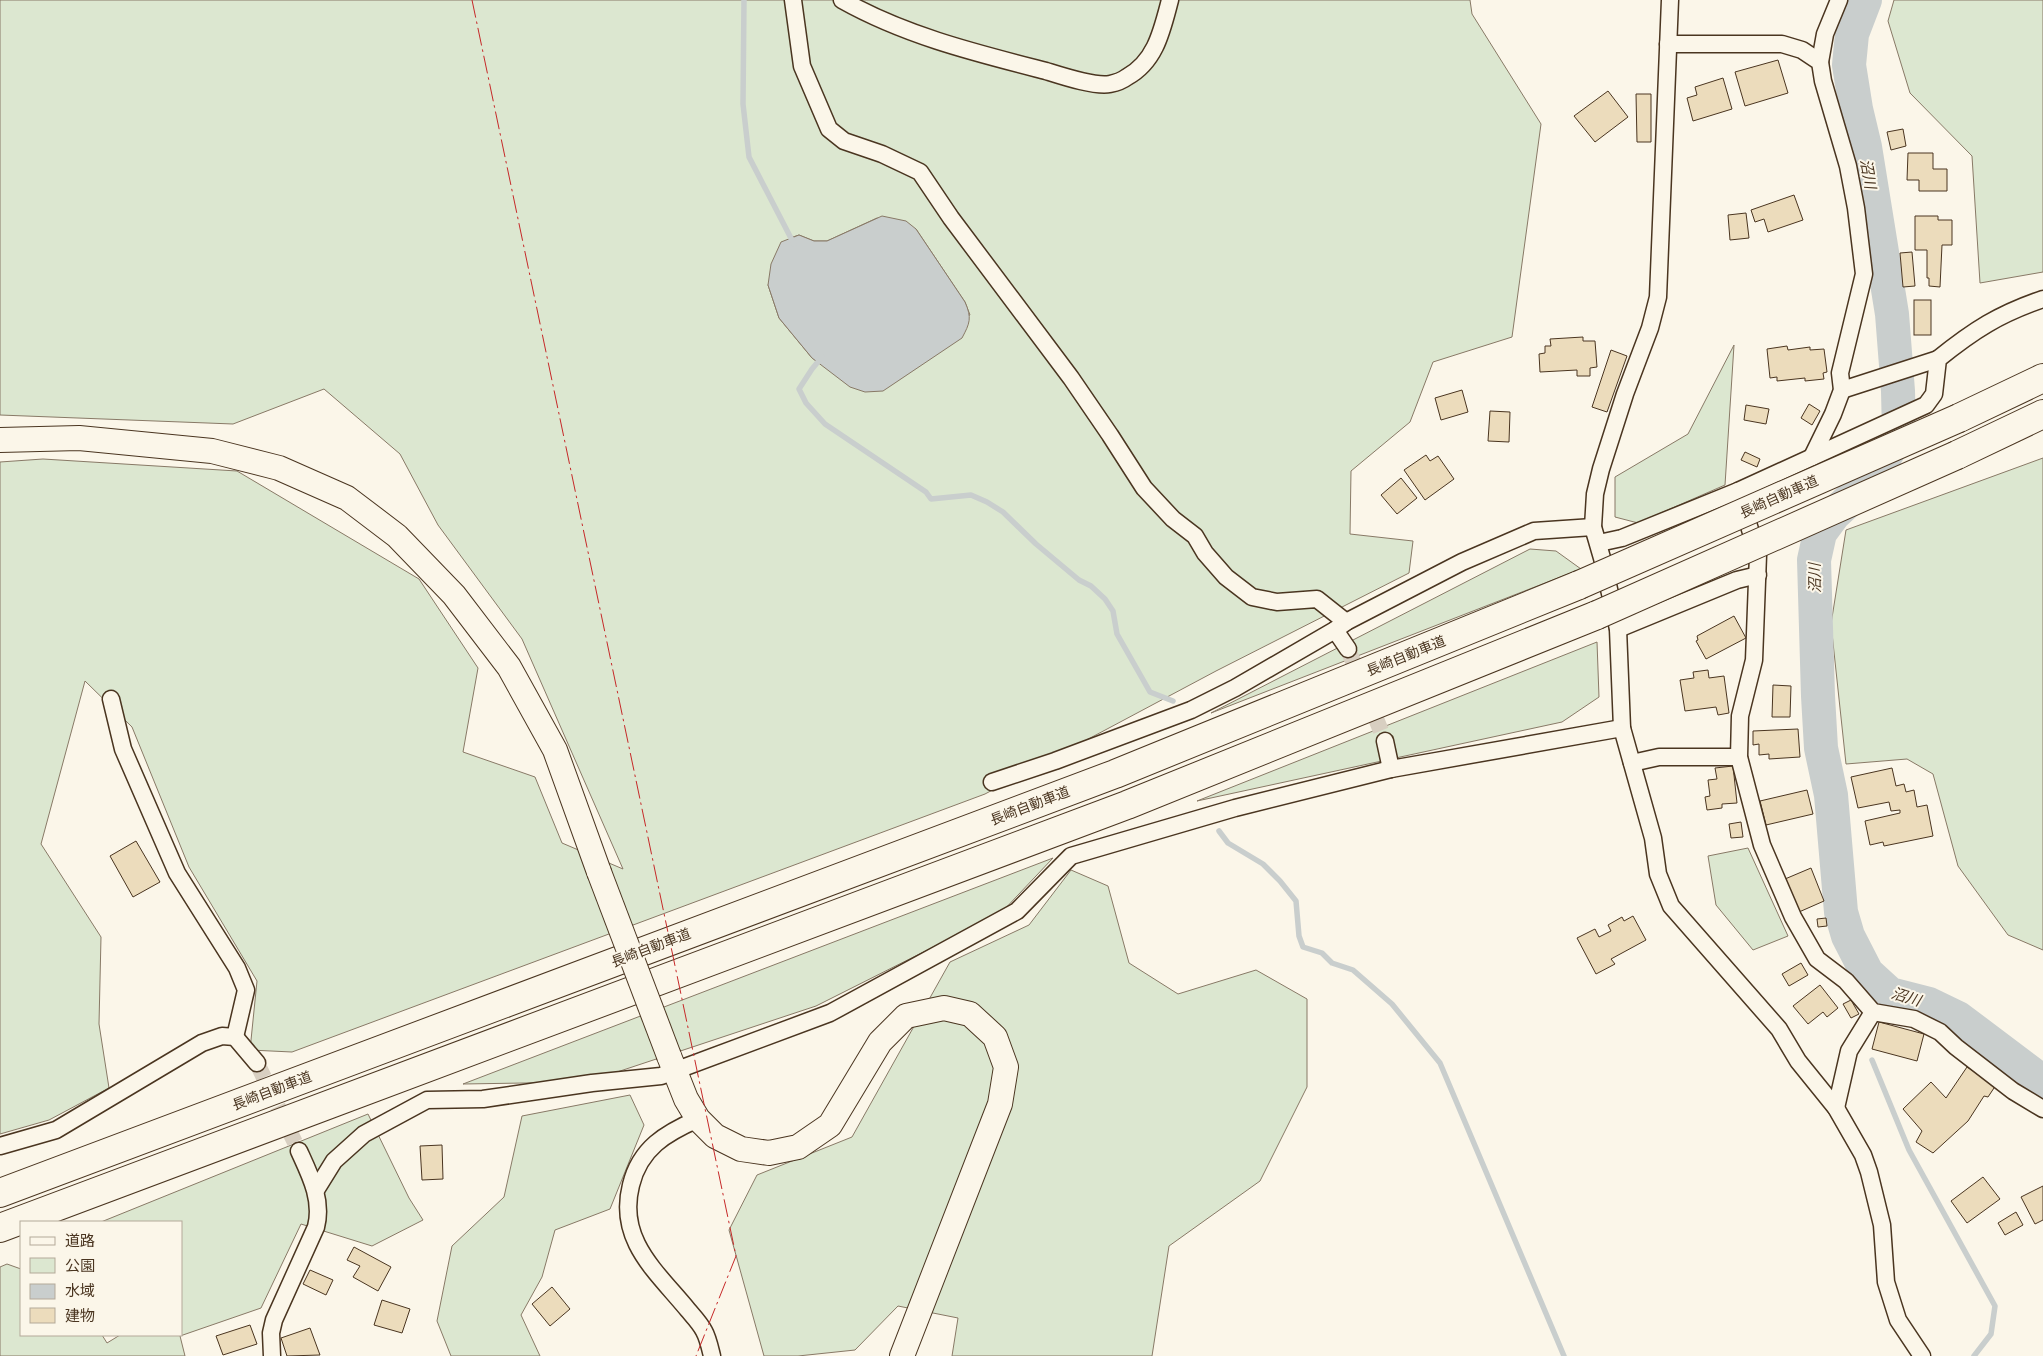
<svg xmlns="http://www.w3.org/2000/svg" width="2043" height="1356" viewBox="0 0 2043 1356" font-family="Bitter,'Noto Sans JP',serif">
<rect width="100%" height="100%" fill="#fbf6e9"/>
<g fill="#dce7d0" stroke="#887966" fill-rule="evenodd">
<path d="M0 0H1470L1472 14 1541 124 1512 337 1433 362 1410 422 1351 471 1350 534 1413 541 1409 573 1216 671 985 794 292 1052 250 1050 257 981 189 867 132 727 85 681 41 844 101 937 99 1024 109 1088 49 1120 0 1134V462L43 459 237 471 419 579 478 668 463 752 535 777 562 843 623 869 522 639 438 525 400 454 324 389 233 424 0 415ZM877 218 916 229 965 302 970 315 818 362 812 358 779 318 768 285 793 237 799 235 814 241H827Z"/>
<path d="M1894 0H2043V272L1980 283 1972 156 1910 93 1888 21Z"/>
<path d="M1734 345 1725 485 1638 523 1615 517V477L1688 434Z"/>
<path d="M2043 458V950L2008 935 1958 866 1933 774 1907 759 1846 764 1831 624 1846 530Z"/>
<path d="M1530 549 1556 551 1581 569 1211 713Z"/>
<path d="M1597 642 1599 697 1562 722 1197 801Z"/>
<path d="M1748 848 1788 936 1753 950 1716 905 1708 856Z"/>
<path d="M1053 858 1001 913 816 1006 587 1082 463 1084Z"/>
<path d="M1071 870 1108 886 1129 963 1178 994 1256 970 1307 999V1087L1260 1181 1169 1246 1152 1356H952L958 1318 898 1306 855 1350 798 1356H764L729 1230 757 1175 852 1137 950 962 1029 925Z"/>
<path d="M630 1095 644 1125 610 1209 555 1230 542 1277 521 1315 540 1356H451L437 1321 452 1246 504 1197 522 1116Z"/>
<path d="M368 1114 409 1198 423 1220 372 1246 301 1224 261 1308 180 1336 185 1356H0V1267L7 1264 21 1269V1335H102L107 1343 120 1335H181V1222H101Z"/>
</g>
<path fill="#c9cecd" stroke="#887966" d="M882 216 906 221 916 229 965 302C972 318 970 323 962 338L883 391 865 392 850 387 812 358 779 318 768 285 771 264 781 242 799 235 814 241H827Z"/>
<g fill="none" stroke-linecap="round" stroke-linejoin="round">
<g stroke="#c9cecd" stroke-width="5.5">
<path d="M744 0 743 104 749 157 794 244"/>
<path d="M822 357 812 369 799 389 806 403 825 424 926 492 931 499 971 495 987 502 1003 512 1036 544 1079 580 1091 586 1105 599 1113 611 1117 634 1150 692 1173 701"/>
<path d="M1219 831 1228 843 1263 864 1280 881 1296 901 1299 936 1303 947 1322 953 1332 963 1353 970 1392 1004 1440 1063 1564 1356"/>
<path d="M1872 1060 1909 1150 1995 1306 1991 1334 1974 1356"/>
</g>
<path stroke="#c9cecd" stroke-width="34" d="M1865 0 1852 34 1849 65 1856 109 1865 147 1892 314 1898 391 1899 433 1872 479 1834 514 1820 533 1814 560 1818 696 1821 748 1831 795 1841 912 1848 936 1867 973 1890 994 1929 1004 1958 1018 2043 1082"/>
</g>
<g fill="#ecdcbc" stroke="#4a3520">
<path d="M1778 60 1788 93 1745 106 1735 72Z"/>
<path d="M1723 78 1732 109 1693 121 1687 98 1697 95 1695 87Z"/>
<path d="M1608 91 1628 117 1595 142 1574 116Z"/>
<path d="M1636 94H1651V142H1637Z"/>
<path d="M1903 129 1906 146 1891 150 1887 132Z"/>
<path d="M1908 153H1933V169H1947V191H1919V180H1907Z"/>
<path d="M1794 195 1803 220 1768 232 1764 219 1755 222 1751 210Z"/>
<path d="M1746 213 1749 238 1730 240 1728 215Z"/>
<path d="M1915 216H1938V220H1952V245H1942L1940 287 1929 286V278H1927V250H1915Z"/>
<path d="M1912 252 1915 286 1903 287 1900 253Z"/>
<rect x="1914" y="300" width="17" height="35"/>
<path d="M1583 337V341H1595L1597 367 1590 368V376H1577V370L1540 372 1539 354 1545 353V346H1551L1550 339Z"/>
<path d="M1787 346 1788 350 1810 347V350L1824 349 1827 372 1823 373 1824 379 1805 381V378L1777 381V377L1770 378 1767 349Z"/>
<path d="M1611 350 1627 356 1607 412 1592 407Z"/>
<path d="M1462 390 1468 412 1441 420 1435 398Z"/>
<path d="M1809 404 1820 411 1812 425 1801 418Z"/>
<path d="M1746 405 1769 409 1766 424 1744 420Z"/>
<path d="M1490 411 1510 412 1509 442 1488 441Z"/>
<path d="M1745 452 1760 459 1757 467 1741 460Z"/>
<path d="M1426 455 1430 461 1438 456 1454 479 1425 500 1404 470Z"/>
<path d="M1401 478 1417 498 1397 514 1381 495Z"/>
<path d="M1734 616 1746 638 1706 659 1696 641 1698 640 1697 636Z"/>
<path d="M1708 670 1709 678 1724 676 1729 713 1718 715 1716 707 1685 711 1680 680 1694 678 1693 672Z"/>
<path d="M1773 685 1791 686 1790 717H1772Z"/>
<path d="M1798 729 1800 757 1769 759V754L1759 755V744L1753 745V731Z"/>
<path d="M1733 766 1737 803 1722 804V808L1707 810 1705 797 1710 796 1708 780 1717 779 1715 768Z"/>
<path d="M1892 768 1896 786 1904 784 1906 792 1914 790 1917 807 1927 805 1933 836 1884 846 1883 842 1870 845 1865 821 1900 813V810L1891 811 1889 802 1858 808 1851 777Z"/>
<path d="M1807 790 1813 814 1766 825 1760 801Z"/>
<path d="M1741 822 1743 837 1731 838 1729 824Z"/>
<path d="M136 841 160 882 133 897 110 856Z"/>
<path d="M1811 868 1824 901 1799 912 1785 879Z"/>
<path d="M1633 916 1646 940 1611 959 1615 964 1596 974 1577 938 1595 929 1599 937 1611 931 1608 925 1622 917 1624 921Z"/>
<path d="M1826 918 1827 926 1818 927 1817 919Z"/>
<path d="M1801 963 1808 975 1789 986 1782 974Z"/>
<path d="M1820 985 1838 1008 1827 1017 1823 1012 1808 1024 1793 1006Z"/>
<path d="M1851 1000 1859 1014 1851 1018 1843 1004Z"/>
<path d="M1879 1022 1924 1034 1917 1061 1872 1049Z"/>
<path d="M1967 1067 1996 1085 1988 1097 1984 1096 1968 1121 1933 1153 1916 1142 1922 1131 1903 1109 1931 1082 1946 1098Z"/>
<path d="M442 1145 443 1179 422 1180 420 1146Z"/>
<path d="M1983 1177 2000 1199 1967 1223 1951 1201Z"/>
<path d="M2043 1186V1220L2035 1224 2021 1197Z"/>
<path d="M2016 1212 2023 1225 2005 1235 1998 1223Z"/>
<path d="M354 1247 391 1267 378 1291 353 1277 360 1266 347 1260Z"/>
<path d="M310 1270 333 1280 326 1295 303 1284Z"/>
<path d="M552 1287 570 1309 550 1326 532 1304Z"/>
<path d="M382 1300 410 1309 402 1333 374 1325Z"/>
<path d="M250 1325 257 1344 223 1355 216 1336Z"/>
<path d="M310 1328 320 1355 287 1356 281 1338Z"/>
</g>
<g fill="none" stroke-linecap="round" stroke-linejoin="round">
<g stroke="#d8cfc1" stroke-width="16" stroke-dasharray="16 8" stroke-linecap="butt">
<path d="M1348 649 1385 741"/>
<path d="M257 1063 299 1151"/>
</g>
<defs>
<g id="street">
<path d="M793 0 802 66 829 129 844 141 882 154 920 172 951 218 1071 378 1110 435 1144 488 1173 519 1195 536 1205 553 1226 577 1252 597 1277 602 1317 599 1346 622"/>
<path d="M842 0C906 36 976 53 1046 71 1062 76 1095 87 1110 84 1115 83 1123 80 1127 77 1156 61 1162 30 1170 0"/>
<path d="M1670 0 1658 297 1650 328 1625 394 1601 469 1595 494 1593 527 1602 558 1618 629 1622 728 1653 838 1658 874 1671 906 1779 1029 1798 1061 1836 1108 1863 1155 1869 1172 1882 1225 1886 1282 1898 1320 1922 1356"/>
<path d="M1668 44H1782L1802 50 1820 62 1823 81 1848 166 1856 208 1864 274 1840 373 1842 390 1833 414 1812 457"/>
<path d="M1820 62 1825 34 1839 0"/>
<path d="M1842 390 1938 359"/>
<path d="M1738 491 1758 555 1754 660 1740 716 1739 757 1762 845 1793 917 1817 959 1846 981 1873 1012 1914 1019 1940 1032 1956 1047 2013 1091 2043 1109"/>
<path d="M1599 543 1622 538 1738 491 1926 405 1934 394 1938 359C1974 330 1999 314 2043 299"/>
<path d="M1618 629 1737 580 1758 575"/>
<path d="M1335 630 1348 649"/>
<path d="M111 699 123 749 177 873 237 968 246 990 235 1037"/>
<path d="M1385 741 1391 769"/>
<path d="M1632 763 1659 757H1739"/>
<path d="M992 782 1055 761 1191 710 1235 688 1335 630 1346 622 1462 562 1534 531 1593 527"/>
<path d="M1836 1108 1849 1051 1873 1012"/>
<path d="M698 1119C666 1133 640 1148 631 1185 617 1240 656 1271 688 1310 693 1316 700 1323 704 1331 708 1338 710 1348 712 1356"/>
<path d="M0 1146 56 1130 202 1043 222 1036 235 1037 257 1063"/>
<path d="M316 1190 334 1161 364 1134 427 1100 483 1099 592 1083 661 1076 830 1013 1017 911 1071 856 1235 808 1391 769 1622 728"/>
<path d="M272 1356 271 1333 274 1320 316 1227C323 1200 310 1175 299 1151"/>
</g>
<g id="secondary">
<path d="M0 440 79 438 212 451 279 468 347 498 397 536 454 595 509 667 555 750 599 872"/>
<path d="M669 1056 686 1099 698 1119 715 1136 741 1149 769 1153 798 1147 830 1125 880 1042 906 1016 944 1008 970 1014 995 1037 1006 1067 1000 1104 902 1356"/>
</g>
<g id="highway">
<path d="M1959 418 2043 378"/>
<path d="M1957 455 2043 414"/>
<path d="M0 1193 1115 774 1579 585"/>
<path d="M0 1228 1127 805 1597 615"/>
</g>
</defs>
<use href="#street" stroke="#4a3520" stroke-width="19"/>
<use href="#secondary" stroke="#4a3520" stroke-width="26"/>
<use href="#highway" stroke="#4a3520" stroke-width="30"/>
<use href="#street" stroke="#fbf6e9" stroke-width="16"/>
<use href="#secondary" stroke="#fbf6e9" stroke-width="24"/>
<use href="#highway" stroke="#fbf6e9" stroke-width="28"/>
<defs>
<path id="secondary-bridge" d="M599 872 669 1056"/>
<g id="highway-bridge">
<path d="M1579 585 1959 418"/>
<path d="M1597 615 1957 455"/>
</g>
</defs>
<use href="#secondary-bridge" stroke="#4a3520" stroke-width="26" stroke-linecap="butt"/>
<use href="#highway-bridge" stroke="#4a3520" stroke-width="30" stroke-linecap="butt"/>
<use href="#secondary-bridge" stroke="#fbf6e9" stroke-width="24"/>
<use href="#highway-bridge" stroke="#fbf6e9" stroke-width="28"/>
<path stroke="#c62828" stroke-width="1" stroke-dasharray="18 4 2.5 4" stroke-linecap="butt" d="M472 0 736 1256 696 1356"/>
</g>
<g text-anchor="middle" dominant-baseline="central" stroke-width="4" stroke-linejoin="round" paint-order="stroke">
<g font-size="14" fill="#4a3520" stroke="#fbf6e9">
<text transform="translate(1779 497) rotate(-24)">長崎自動車道</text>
<text transform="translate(1406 656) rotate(-22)">長崎自動車道</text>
<text transform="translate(1030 806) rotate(-21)">長崎自動車道</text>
<text transform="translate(651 948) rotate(-21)">長崎自動車道</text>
<text transform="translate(272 1091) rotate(-21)">長崎自動車道</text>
</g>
<g font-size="15" font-style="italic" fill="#4a3520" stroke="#fbf6e9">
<text transform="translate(1868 174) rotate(80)">沼川</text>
<text transform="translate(1815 578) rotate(-91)">沼川</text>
<text transform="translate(1906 997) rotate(17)">沼川</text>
</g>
</g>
<rect x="20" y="1221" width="162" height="115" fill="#fbf6e9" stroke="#b4a999"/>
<rect x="30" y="1237" width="25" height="8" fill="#fbf6e9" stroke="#b4a999"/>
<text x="65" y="1246" font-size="15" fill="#4a3520">道路</text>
<rect x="30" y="1258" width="25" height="15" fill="#dce7d0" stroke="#b4a999"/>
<text x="65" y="1271" font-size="15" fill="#4a3520">公園</text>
<rect x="30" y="1284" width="25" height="15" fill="#c9cecd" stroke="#b4a999"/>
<text x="65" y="1296" font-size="15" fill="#4a3520">水域</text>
<rect x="30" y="1308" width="25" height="15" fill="#ecdcbc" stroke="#b4a999"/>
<text x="65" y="1321" font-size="15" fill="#4a3520">建物</text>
</svg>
